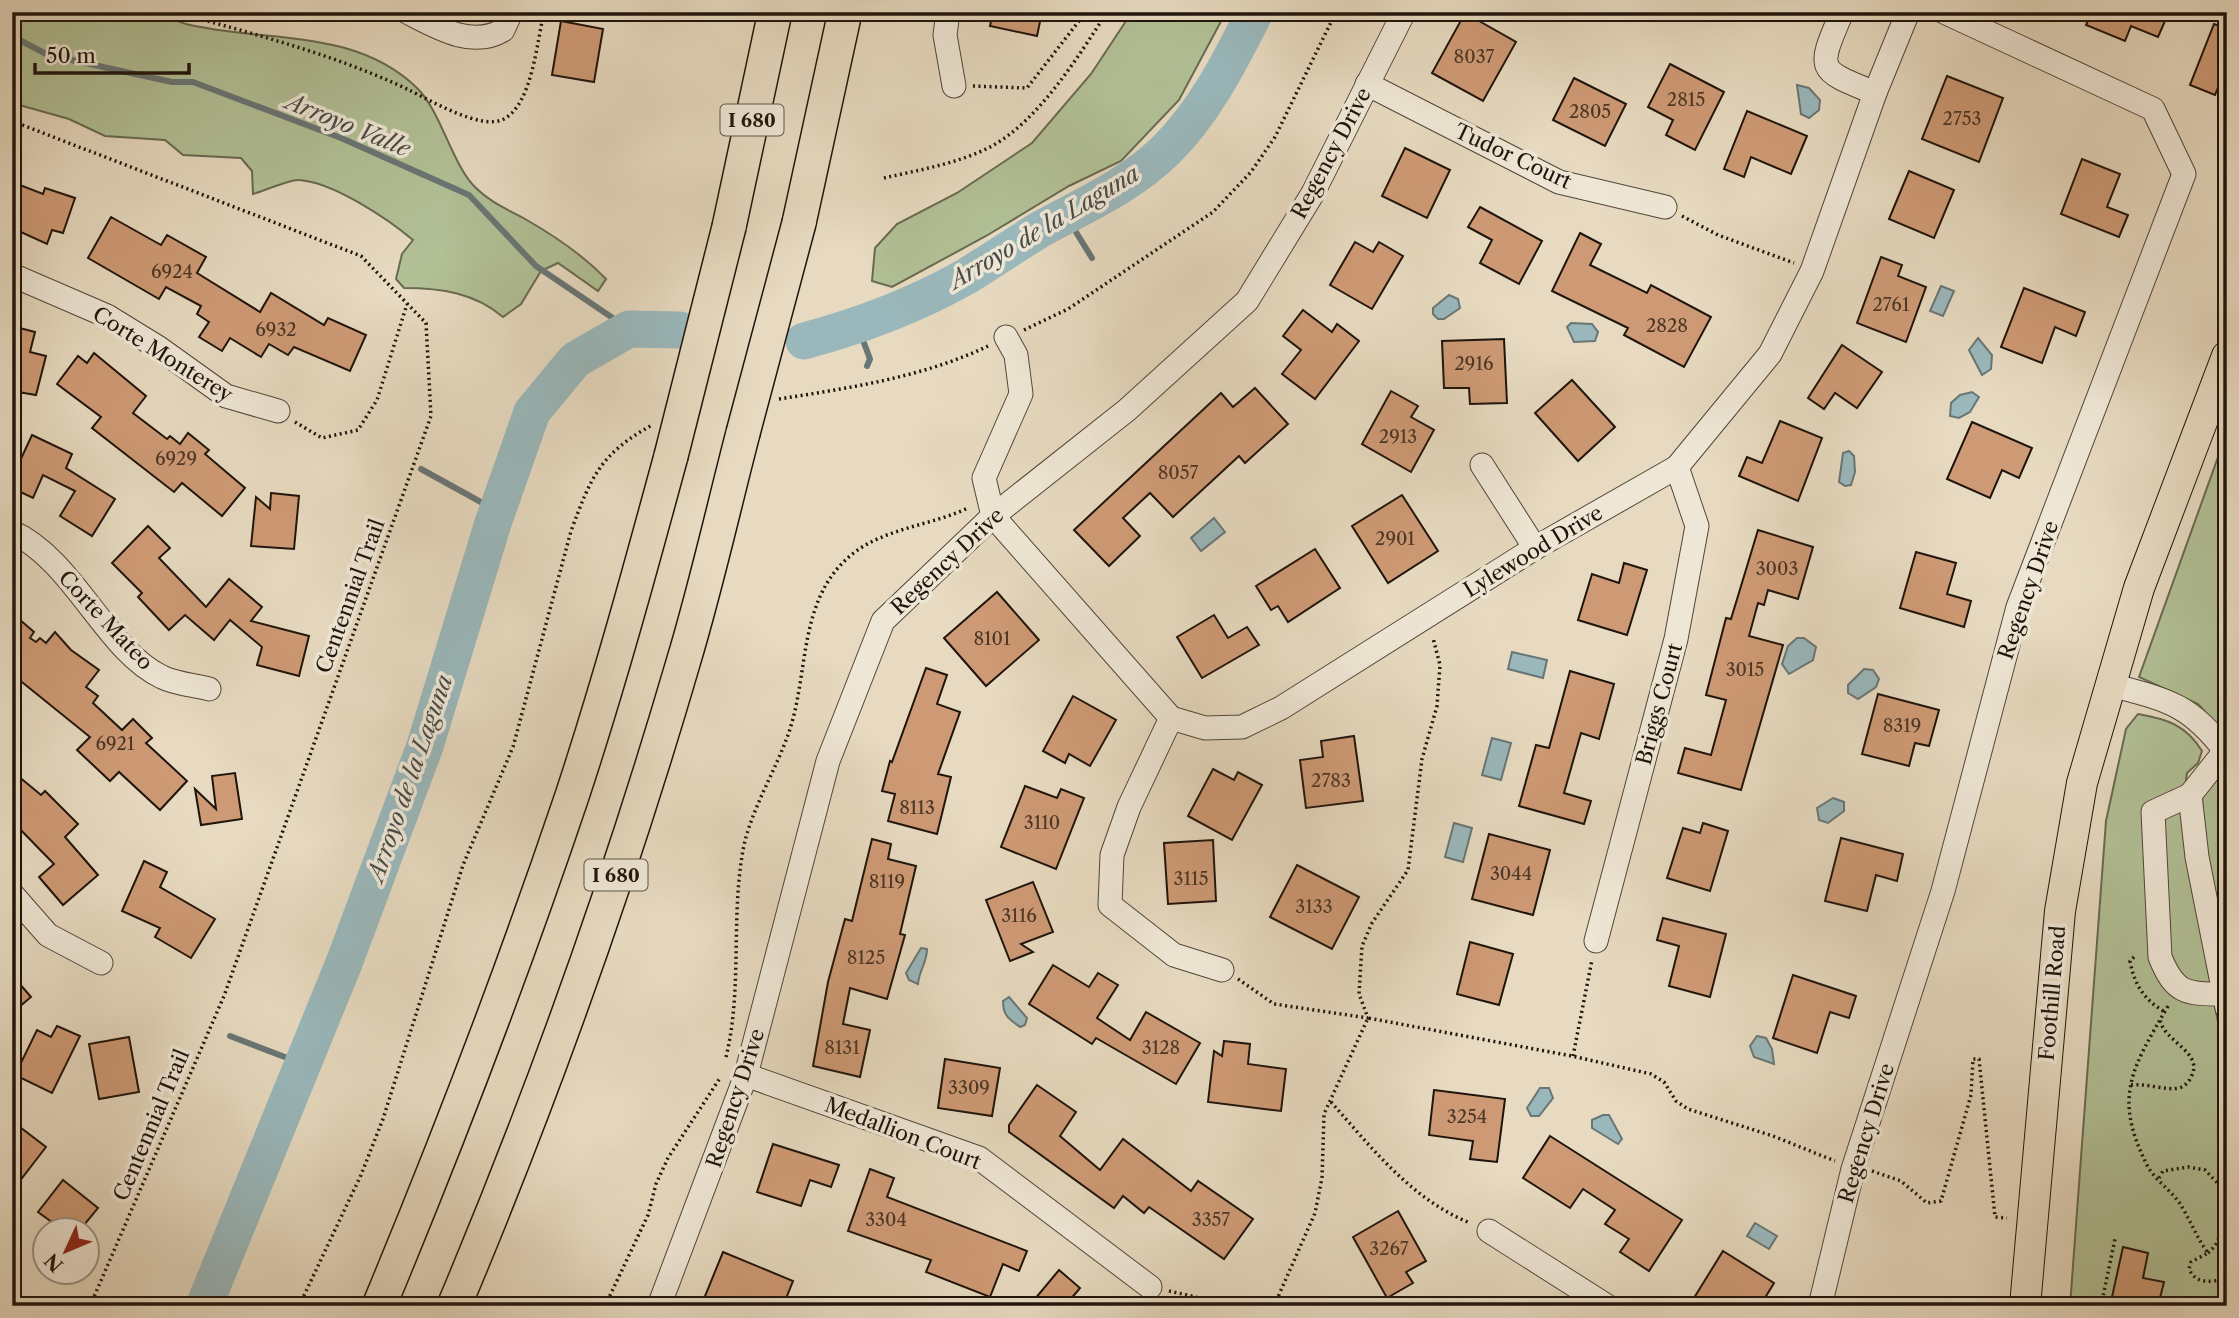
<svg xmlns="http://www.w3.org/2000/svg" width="2239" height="1318" viewBox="0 0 2239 1318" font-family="'Libre Caslon Text',serif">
<rect width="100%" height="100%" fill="#e7dac0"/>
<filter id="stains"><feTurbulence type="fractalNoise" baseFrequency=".00286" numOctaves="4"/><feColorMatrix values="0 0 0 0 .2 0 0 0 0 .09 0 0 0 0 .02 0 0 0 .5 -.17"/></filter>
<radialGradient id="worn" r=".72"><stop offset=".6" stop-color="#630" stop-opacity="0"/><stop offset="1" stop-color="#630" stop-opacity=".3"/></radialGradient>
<g fill="#b2c096" stroke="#686a51" stroke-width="2">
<path d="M12 12C58 12 105 9 151 12 163 13 174 21 186 24 264 43 354 27 417 88 441 111 453 167 476 188 491 203 507 209 525 219 555 236 582 254 606 279L598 291 558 263 541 271 521 304 503 317C475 293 441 288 404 288L396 279 402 254 413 240C388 219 333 182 299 180 290 179 264 191 253 194L252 171 241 158 183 155 165 140 105 136 69 119 12 103Z"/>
<path d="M1132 12H1226L1179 100 1121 161 1069 186 986 236 892 287 872 281 875 248 897 224 957 193 1032 143 1091 74Z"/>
<path d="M2227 432V735L2198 704 2139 677Z"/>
<path d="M2138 714C2167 719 2186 725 2202 751L2198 763 2187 773 2182 812 2202 938 2227 1069V1306H2070L2106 821 2126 729Z"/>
<path d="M2218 775 2227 781V953L2206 850 2202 798Z"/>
</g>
<g fill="#9ab8bc" stroke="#697676" stroke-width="2">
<path d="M1797 85 1809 88 1820 100 1819 110 1809 118 1801 114Z"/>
<path d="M1941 286 1954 291 1943 316 1930 311Z"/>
<path d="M1449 295 1458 299 1460 308 1444 319H1438L1433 314V308Z"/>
<path d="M1571 323 1592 324 1598 332 1595 341 1574 342 1567 327Z"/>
<path d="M1978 338 1992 355 1991 369 1982 375 1969 350Z"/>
<path d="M1972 392 1979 397 1970 412 1959 418 1950 416 1951 403 1960 395Z"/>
<path d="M1849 451 1854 456 1855 472 1851 485 1845 486 1839 482 1843 453Z"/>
<path d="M1214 518 1225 532 1201 551 1191 538Z"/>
<path d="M1797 638H1804L1816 647 1813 660 1789 674 1782 664 1788 646Z"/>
<path d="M1512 652 1547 660 1543 678 1508 669Z"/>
<path d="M1864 669 1873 670 1879 679 1876 687 1858 699 1848 693V685Z"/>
<path d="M1492 738 1511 743 1501 780 1482 775Z"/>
<path d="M1833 798 1844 802V811L1828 823 1819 820 1817 808Z"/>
<path d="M1454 823 1472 828 1463 862 1445 857Z"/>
<path d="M921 948 927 949C927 963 919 970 918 984L909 980 906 973Z"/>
<path d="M1009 997 1027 1018 1025 1025 1020 1027C1009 1019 1003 1016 1003 1001Z"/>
<path d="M1757 1036 1766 1038 1772 1049 1774 1064 1754 1057 1750 1046Z"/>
<path d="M1540 1088H1549L1553 1098 1539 1116H1531L1527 1108Z"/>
<path d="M1603 1115H1609L1622 1139 1618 1144 1592 1128V1120Z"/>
<path d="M1755 1223 1777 1236 1769 1249 1747 1236Z"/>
</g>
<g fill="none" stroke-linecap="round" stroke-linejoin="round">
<g stroke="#697676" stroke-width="6">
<path d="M12 36 48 55 172 82H193L341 138 469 195 536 266 629 329"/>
<path d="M1066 216 1092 258"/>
<path d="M858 327 870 359 867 366"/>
<path d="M421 469 497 511"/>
<path d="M230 1036 303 1064"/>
</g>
<g stroke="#9ab8bc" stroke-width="37">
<path d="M804 341C860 326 916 305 967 276 991 261 1015 245 1039 230 1083 206 1129 186 1165 151 1205 112 1230 61 1255 12"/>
<path d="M204 1306 344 963 425 746 493 523 532 412 575 360 629 329 680 330"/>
</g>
</g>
<g fill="#ce9a75" stroke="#1f140c" stroke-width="2">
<path d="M993 12H1042L1037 36 990 26Z"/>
<path d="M2092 12H2169L2158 37 2131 26 2125 41 2086 25Z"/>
<path d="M1465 13 1516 42 1483 101 1432 73Z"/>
<path d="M561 21 603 29 594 82 552 75Z"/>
<path d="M2214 24 2227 29V76L2223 75 2215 95 2190 85Z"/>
<path d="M1670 64 1724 92 1695 150 1666 135 1673 120 1648 107Z"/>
<path d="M1947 76 2003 98 1979 162 1922 139Z"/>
<path d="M1574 78 1626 104 1605 146 1553 120Z"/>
<path d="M1747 111 1807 136 1791 174 1751 157 1744 177 1724 169Z"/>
<path d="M1405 148 1450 170 1427 218 1382 196Z"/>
<path d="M2082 159 2120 174 2107 207 2128 215 2119 237 2061 214Z"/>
<path d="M1909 171 1954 190 1934 238 1889 219Z"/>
<path d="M12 182 43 194 45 188 75 198 63 233 52 230 47 244 12 228Z"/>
<path d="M1480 207 1542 241 1519 284 1480 263 1492 240 1468 227Z"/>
<path d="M111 217 161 245 167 235 206 257 197 273 260 312 271 293 324 325 328 318 366 335 350 371 294 347 288 355 269 344 261 357 230 338 222 351 199 337 209 322 197 314 201 306 166 287 159 299 88 258Z"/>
<path d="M1580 233 1601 244 1590 265 1647 293 1651 285 1711 317 1684 367 1624 335 1628 328 1552 291Z"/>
<path d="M1355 242 1373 252 1379 242 1403 256 1372 309 1330 285Z"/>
<path d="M1881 257 1902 265 1898 276 1926 287 1906 342 1857 323Z"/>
<path d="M2024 288 2085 312 2076 336 2055 327 2042 363 2001 347Z"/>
<path d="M1303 310 1332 332 1337 324 1359 341 1315 399 1282 374 1301 350 1283 336Z"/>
<path d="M12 326 35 332 30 352 46 356 36 395 12 391Z"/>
<path d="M1504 339 1507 403 1470 404 1469 388H1444L1442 341Z"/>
<path d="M1842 345 1882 372 1857 408 1835 393 1824 409 1808 398Z"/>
<path d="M94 353 146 396 133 413 167 439 170 436 180 444 188 433 209 450 205 454 245 488 222 516 182 483 174 492 92 428 101 417 57 384 78 356 87 363Z"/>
<path d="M1572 380 1615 427 1578 461 1535 413Z"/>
<path d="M1255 388 1288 424 1245 463 1239 456 1173 517 1150 493 1123 518 1140 536 1109 566 1074 530 1221 393 1233 407Z"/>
<path d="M1391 391 1418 406 1411 417 1434 430 1411 472 1362 444Z"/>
<path d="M1780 421 1822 438 1798 501 1739 476 1747 457 1762 463Z"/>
<path d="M1972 422 2032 448 2019 478 2002 470 1990 498 1947 479Z"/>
<path d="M32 435 72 454 66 468 115 499 92 536 60 516 75 491 43 475 33 498 12 488V478Z"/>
<path d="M271 493 299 496 294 549 251 546 256 497 270 509Z"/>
<path d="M1402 495 1438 551 1388 583 1352 526Z"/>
<path d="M148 526 170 548 159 558 206 607 229 579 262 607 251 621 309 636 299 676 257 665 262 647 230 620 214 640 185 615 169 630 138 597 142 593 112 563Z"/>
<path d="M1758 530 1813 547 1798 599 1768 590 1764 605 1758 603 1749 636 1783 645 1741 790 1678 773 1685 748 1711 755 1726 700 1706 695 1726 618 1731 619Z"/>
<path d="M1315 549 1340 588 1288 622 1278 606 1271 610 1256 586Z"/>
<path d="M1916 552 1956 563 1947 594 1971 601 1964 627 1900 608Z"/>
<path d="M1624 563 1647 570 1627 635 1578 620 1592 574 1619 583Z"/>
<path d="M997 592 1039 640 986 686 944 638Z"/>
<path d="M12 613 34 632 30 638 36 642 40 638 46 643 55 632 71 650 99 670 86 687 98 696 93 703 122 730 133 719 152 738 146 743 187 781 160 810 119 772 110 781 77 750 90 737 12 674Z"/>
<path d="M1214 615 1228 638 1247 627 1259 645 1202 678 1177 637Z"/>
<path d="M926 668 947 675 937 704 960 712 938 774 951 777 937 834 888 821 895 794 882 791 890 761 892 762Z"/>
<path d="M1570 671 1614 684 1599 739 1581 733 1564 793 1591 801 1584 824 1519 806 1536 745 1549 748Z"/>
<path d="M1878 694 1939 710 1929 746 1915 743 1909 766 1862 754Z"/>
<path d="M1073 696 1116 720 1090 766 1069 754 1065 763 1043 751Z"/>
<path d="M1354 736 1363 801 1306 808 1300 760 1323 757 1321 741Z"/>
<path d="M1213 769 1234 780 1238 772 1262 785 1232 840 1188 816Z"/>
<path d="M12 771 41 795 45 791 78 824 65 837 98 875 63 905 39 877 54 864 12 821Z"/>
<path d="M235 773 242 819 201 825 195 789 216 809 212 776Z"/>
<path d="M1025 786 1057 798 1061 789 1084 798 1056 869 1001 847Z"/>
<path d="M1703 823 1728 831 1710 891 1667 878 1683 828 1700 833Z"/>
<path d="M1489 834 1550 850 1533 915 1472 899Z"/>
<path d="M1841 838 1903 854 1897 881 1876 875 1867 911 1825 901Z"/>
<path d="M872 839 891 844 888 859 916 866 900 934 905 935 887 999 850 988 843 1024 870 1030 860 1077 813 1066 828 982 845 919 852 921Z"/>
<path d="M1213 840 1216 901 1168 904 1164 843Z"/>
<path d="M144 861 167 872 160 887 215 919 191 958 155 937 160 928 122 911Z"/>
<path d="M1297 865 1359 897 1332 949 1270 917Z"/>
<path d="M1033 882 1053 932 1021 944 1033 952 1010 961 986 900Z"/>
<path d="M1663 918 1726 934 1710 997 1669 986 1679 946 1657 940Z"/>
<path d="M1470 942 1513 954 1499 1005 1457 994Z"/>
<path d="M1053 965 1089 987 1098 973 1118 985 1097 1018 1130 1040 1146 1012 1200 1043 1176 1084 1096 1038 1092 1044 1029 1004Z"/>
<path d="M12 975 31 997 12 1013Z"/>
<path d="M1793 975 1856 996 1849 1018 1830 1012 1817 1053 1773 1038Z"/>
<path d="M57 1026 80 1036 52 1093 15 1075 37 1030 51 1037Z"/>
<path d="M129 1037 139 1092 99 1099 89 1044Z"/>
<path d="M1224 1041 1250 1044 1248 1064 1286 1069 1281 1111 1208 1102 1214 1051 1222 1056Z"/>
<path d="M945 1059 1000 1068 992 1116 938 1108Z"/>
<path d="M1037 1085 1076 1112 1060 1136 1100 1170 1123 1139 1191 1191 1198 1181 1253 1219 1224 1259 1149 1207 1144 1213 1123 1196 1114 1208 1009 1132V1125Z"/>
<path d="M1434 1090 1505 1099 1497 1162 1470 1159 1473 1141 1429 1135Z"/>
<path d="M12 1121 46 1147 12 1191Z"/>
<path d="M1550 1136 1682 1220 1649 1271 1620 1252 1629 1239 1605 1224 1615 1210 1583 1189 1570 1208 1523 1178Z"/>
<path d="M773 1144 839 1165 831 1187 810 1180 801 1206 757 1192Z"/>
<path d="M870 1169 894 1178 887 1197 1027 1251 1019 1271 1003 1264 990 1297 926 1272 931 1260 848 1231Z"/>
<path d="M63 1180 98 1208 80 1230H47L53 1223 38 1212Z"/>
<path d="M1398 1211 1426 1261 1406 1272 1413 1283 1387 1298 1353 1237Z"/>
<path d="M2123 1247 2148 1253 2143 1278 2164 1282 2158 1306H2110Z"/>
<path d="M1723 1251 1774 1283 1760 1306H1730L1717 1298 1712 1306H1689Z"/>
<path d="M723 1252 793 1281 783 1306H701Z"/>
<path d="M1059 1270 1080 1288 1065 1306H1029Z"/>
</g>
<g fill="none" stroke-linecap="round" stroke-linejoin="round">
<defs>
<g id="minor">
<path d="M407 12C436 27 472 49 503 30L511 12"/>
<path d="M948 12 945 35 954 86"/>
<path d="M1842 12C1817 71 1816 69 1875 93"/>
<path d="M1367 84 1559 182 1665 207"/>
<path d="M12 275 107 316 159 348 226 396 278 411"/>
<path d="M1006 337 1016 355 1021 394 984 478 993 516 1171 718 1205 728 1242 727 1281 708 1535 548 1677 467 1770 354 1812 271 1875 93 1908 12"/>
<path d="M1482 465 1535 548"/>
<path d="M12 532C74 560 106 651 162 677 176 684 194 685 209 689"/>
<path d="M2111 685C2168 700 2190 704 2227 753"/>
<path d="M1171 718 1129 807 1112 855 1110 905 1174 955 1222 970"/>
<path d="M2225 751 2190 795 2197 857 2227 1008"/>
<path d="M2190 795 2153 812 2160 957C2175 994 2186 994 2224 994"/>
<path d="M12 894 48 935 101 963"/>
<path d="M1596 941 1676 639 1697 526 1677 467"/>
<path d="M746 1075 979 1158 1150 1287"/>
<path d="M1489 1231 1607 1306"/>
<path d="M659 1306 746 1075 828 761 883 621 993 516 1127 410 1247 301 1313 193 1404 12"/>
<path d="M1820 1306 1853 1169 1943 891 2018 607 2184 174 2153 109 1944 12"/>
</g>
<path id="major" d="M2025 1306 2060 911 2082 783 2139 588 2227 356"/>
<g id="highway">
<path d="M799 223 845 12"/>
<path d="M729 227 775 12"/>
<path d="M379 1306C449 1138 514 968 572 796 609 684 640 570 671 456"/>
<path d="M454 1306C542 1097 619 882 683 663 706 587 723 510 743 433"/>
</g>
</defs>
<use href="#minor" stroke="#514639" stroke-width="25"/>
<use href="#major" stroke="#1f140c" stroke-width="32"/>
<use href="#highway" stroke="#1f140c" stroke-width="36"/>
<g stroke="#1f140c" stroke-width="3.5" stroke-dasharray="2 3.5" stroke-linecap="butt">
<path d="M176 12C256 35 334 54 409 90 430 100 481 131 504 119 532 104 537 42 544 12"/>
<path d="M973 86 1027 88 1086 12"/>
<path d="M12 121 361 256 426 323 431 416 224 996 90 1306"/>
<path d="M884 178C919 170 960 163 992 146 1038 121 1079 56 1107 12"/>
<path d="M1682 216 1718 235 1794 263"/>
<path d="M1024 330 1068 309 1213 212 1251 172 1275 137 1336 12"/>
<path d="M779 399C849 388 924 377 988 346"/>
<path d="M295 422 322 438 358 430 377 400 407 304"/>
<path d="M2134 957 2130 961C2134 984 2144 1000 2165 1012"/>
<path d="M1238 979 1274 1004 1368 1018 1359 994 1362 946 1372 923 1408 870 1422 759 1437 706 1440 665 1433 638"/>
<path d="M2168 1006C2133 1067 2112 1096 2147 1165 2155 1181 2173 1191 2182 1207 2191 1222 2197 1238 2208 1253L2191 1262 2189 1269C2197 1286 2212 1281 2227 1279"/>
<path d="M1573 1056 1592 960"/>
<path d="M726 1057C743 988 730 915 744 845 753 806 776 770 789 732 810 670 797 596 855 552 887 528 932 525 968 508"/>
<path d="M2131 1085C2146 1083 2167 1091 2179 1088 2185 1086 2189 1082 2191 1077 2205 1052 2162 1041 2160 1019"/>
<path d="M1331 1102C1372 1148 1411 1199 1470 1223"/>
<path d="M1872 1171 1901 1181 1927 1203 1941 1201 1971 1095 1973 1059H1979L1995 1217 2007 1218"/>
<path d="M2159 1178 2163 1171 2188 1167 2205 1170 2227 1193"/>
<path d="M2208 1253 2215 1246 2227 1222"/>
<path d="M1169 1291 1196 1297 1213 1306"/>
<path d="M299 1306 361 1175 383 1119 463 865 513 747 571 531C591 477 600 454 652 425"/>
<path d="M605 1306 648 1215 656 1184 668 1158 720 1078"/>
<path d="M1274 1306 1315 1213 1322 1178 1324 1114 1368 1018 1572 1056 1651 1074 1664 1082 1676 1101 1688 1109 1773 1136 1835 1161"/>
<path d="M2101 1306 2115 1239"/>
<path d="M2174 1306 2191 1301 2199 1306"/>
</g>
<use href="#minor" stroke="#efe7d6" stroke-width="23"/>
<use href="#major" stroke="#e7dac0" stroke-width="30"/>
<use href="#highway" stroke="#e7dac0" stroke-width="33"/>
<defs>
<g id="highway-bridge">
<path d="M743 433 799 223"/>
<path d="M671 456 729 227"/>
</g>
</defs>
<use href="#highway-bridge" stroke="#1f140c" stroke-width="36" stroke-linecap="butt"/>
<use href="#highway-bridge" stroke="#e7dac0" stroke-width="33"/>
</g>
<g text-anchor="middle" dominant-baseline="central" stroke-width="7" stroke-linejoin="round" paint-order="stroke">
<g font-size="18" fill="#4b3626">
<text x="1474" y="57">8037</text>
<text x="1686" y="100">2815</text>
<text x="1590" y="112">2805</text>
<text x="1962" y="119">2753</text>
<text x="172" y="272">6924</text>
<text x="1891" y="305">2761</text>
<text x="1667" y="326">2828</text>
<text x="276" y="330">6932</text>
<text x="1474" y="364">2916</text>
<text x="1398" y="437">2913</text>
<text x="176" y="459">6929</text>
<text x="1178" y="473">8057</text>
<text x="1395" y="539">2901</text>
<text x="1777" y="569">3003</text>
<text x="992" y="639">8101</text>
<text x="1745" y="670">3015</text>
<text x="1902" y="726">8319</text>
<text x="115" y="744">6921</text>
<text x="1331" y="781">2783</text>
<text x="917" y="808">8113</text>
<text x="1042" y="823">3110</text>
<text x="1511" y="874">3044</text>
<text x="1191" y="879">3115</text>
<text x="887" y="882">8119</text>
<text x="1314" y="907">3133</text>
<text x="1019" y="916">3116</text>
<text x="866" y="958">8125</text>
<text x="842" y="1048">8131</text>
<text x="1161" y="1048">3128</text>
<text x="969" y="1088">3309</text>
<text x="1467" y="1117">3254</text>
<text x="886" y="1220">3304</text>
<text x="1211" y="1220">3357</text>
<text x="1389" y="1249">3267</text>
</g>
<g fill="#efe7d6" stroke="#5d5349" stroke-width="2">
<rect x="720.5" y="104.5" width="63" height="31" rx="5"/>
<rect x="584.5" y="859.5" width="63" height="31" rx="5"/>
</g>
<g font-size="19" font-weight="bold" fill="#1f140c">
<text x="752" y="120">I 680</text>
<text x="616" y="875">I 680</text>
</g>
<g font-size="21" fill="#1f140c" stroke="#efe7d6">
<text transform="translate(1331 153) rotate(-62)">Regency Drive</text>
<text transform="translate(1513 156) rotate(25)">Tudor Court</text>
<text transform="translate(163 354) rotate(32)">Corte Monterey</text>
<text transform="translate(1533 551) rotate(-31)">Lylewood Drive</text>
<text transform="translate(947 561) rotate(-43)">Regency Drive</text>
<text transform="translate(2028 590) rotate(-71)">Regency Drive</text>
<text transform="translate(350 596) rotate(-70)">Centennial Trail</text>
<text transform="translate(106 620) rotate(47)">Corte Mateo</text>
<text transform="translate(1659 704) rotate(-75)">Briggs Court</text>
<text transform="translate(2052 993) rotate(-85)">Foothill Road</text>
<text transform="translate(735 1098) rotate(-72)">Regency Drive</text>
<text transform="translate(151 1125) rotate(-67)">Centennial Trail</text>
<text transform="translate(903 1133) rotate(21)">Medallion Court</text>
<text transform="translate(1866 1133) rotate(-73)">Regency Drive</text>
</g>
<g font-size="23" font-style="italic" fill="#4a4d4a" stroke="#efe7d6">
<text transform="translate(348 125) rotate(22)">Arroyo Valle</text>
<text transform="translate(1044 227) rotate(-31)">Arroyo de la Laguna</text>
<text transform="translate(410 778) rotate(-71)">Arroyo de la Laguna</text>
</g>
</g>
<rect width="2239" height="1318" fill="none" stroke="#e7dac0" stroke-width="42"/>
<rect x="14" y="14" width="2211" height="1290" fill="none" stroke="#1f140c" stroke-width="3.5"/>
<rect x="21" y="21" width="2197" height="1276" fill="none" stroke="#1f140c" stroke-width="2"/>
<g transform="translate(66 1251) rotate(226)"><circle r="33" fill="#efe7d6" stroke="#9c9385" stroke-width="2"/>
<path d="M0-5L12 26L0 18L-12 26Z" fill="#8f2418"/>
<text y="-10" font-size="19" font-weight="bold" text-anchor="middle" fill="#1f140c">N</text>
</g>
<path d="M35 63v10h154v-10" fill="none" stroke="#1f140c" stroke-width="3.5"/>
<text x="46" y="63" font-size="21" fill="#1f140c" stroke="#efe7d6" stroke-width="5" paint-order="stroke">50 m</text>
<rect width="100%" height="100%" filter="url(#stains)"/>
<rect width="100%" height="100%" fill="url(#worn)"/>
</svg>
